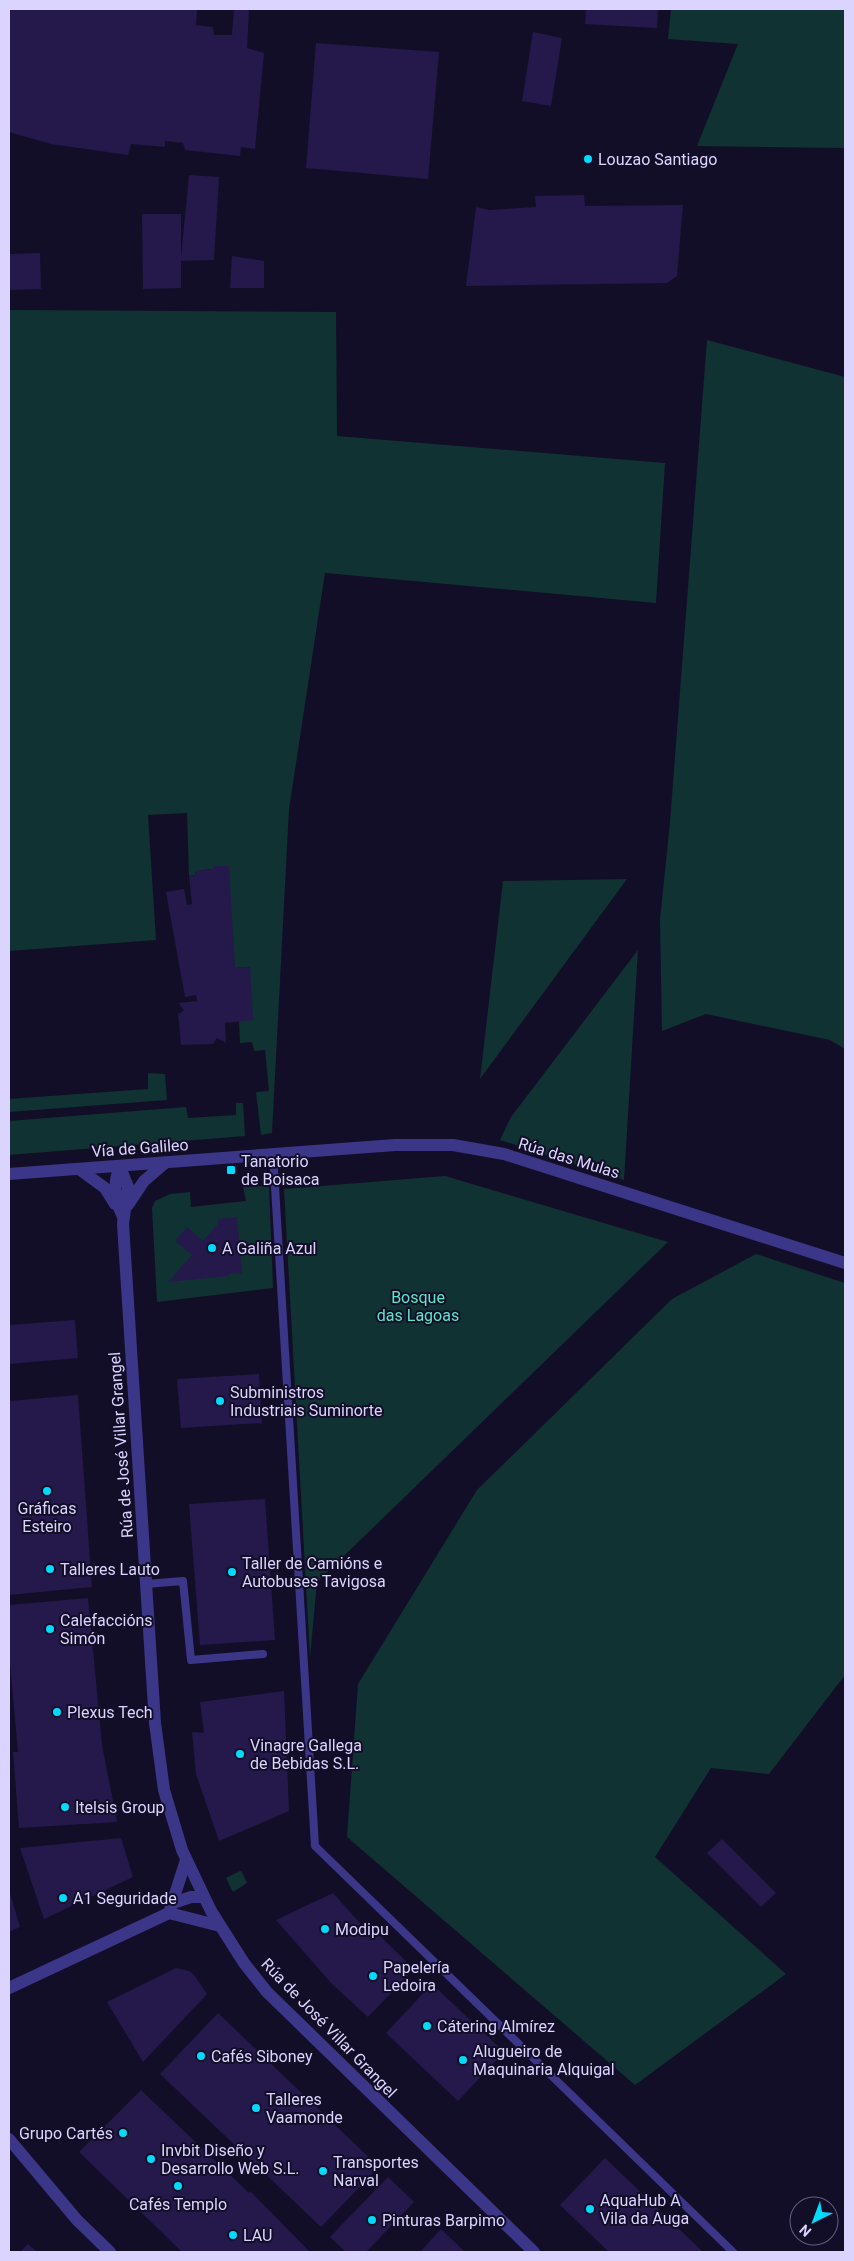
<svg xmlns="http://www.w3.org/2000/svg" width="854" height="2261" viewBox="0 0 854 2261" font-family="Roboto,sans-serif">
<rect width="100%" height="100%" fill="#130e27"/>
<g fill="#103232">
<path d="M671 9H845V148L697 146 738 44 668 39Z"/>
<path d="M9 310 336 312 337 436 665 463 656 603 325 573 289 809 272 1133 261 1135 256 1092 269 1091 265 1050 254 1051 252 1042 240 1043 239 1021 250 967 235 968 213 869 196 871 195 875 189 876 187 813 148 815 156 940 9 951Z"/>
<path d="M707 340 845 377V1049L830 1040 706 1014 662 1031 660 920 670 822Z"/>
<path d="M627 879 480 1079 503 881Z"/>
<path d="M638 950 624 1180 500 1140 511 1117Z"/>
<path d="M148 1073 165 1074 167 1100 9 1112V1099L148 1089Z"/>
<path d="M236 1103H243L245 1136 9 1155V1121L186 1107 188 1118 236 1115Z"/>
<path d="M445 1176 668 1242 317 1582 310 1657 284 1189Z"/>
<path d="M269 1186 273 1288 157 1302 152 1208 155 1201 170 1194 190 1192 191 1207 246 1201 243 1187Z"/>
<path d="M756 1254 845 1283V1675L769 1774 711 1768 655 1857 786 1974 635 2085 347 1837 358 1684 477 1490 672 1299Z"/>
<path d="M240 1871 242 1872 247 1883 233 1892 226 1878Z"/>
</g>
<g fill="#24194a">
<path d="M9 9H197L196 25 213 27 214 35H232L234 9H249L247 48 264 53 255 149 241 147 240 156 185 150 183 143 165 141V147L131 144 128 155 51 144 9 132Z"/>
<path d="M586 9H658L657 28 585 24Z"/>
<path d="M533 32 562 38 551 106 522 101Z"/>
<path d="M316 43 439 52 428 179 306 168Z"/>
<path d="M189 175 219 177 214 260 181 261V288L143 289 142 214H181V258Z"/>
<path d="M584 195 585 206 683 205 677 276 667 283 466 286 476 207 489 210 536 207 535 196Z"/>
<path d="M40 253 41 289 9 290V254Z"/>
<path d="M232 256 264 261V288H230Z"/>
<path d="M213 866H229L235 968 250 967 253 1020 225 1023 226 1043 217 1038 213 1044 181 1045 178 1012 180 1014 184 1010 178 1003 197 1001 196 995 185 997 166 892 184 889 187 905 192 904 189 876 195 875 196 871 213 869Z"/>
<path d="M237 1217 242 1273 229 1274V1276L168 1282 192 1255 175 1241 187 1227 203 1241 218 1224V1219Z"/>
<path d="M75 1320 78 1358 9 1364V1325Z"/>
<path d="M259 1374 262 1423 181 1428 177 1379Z"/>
<path d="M78 1395 92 1587 9 1595V1401Z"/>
<path d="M265 1499 275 1640 200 1645 189 1504Z"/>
<path d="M88 1598 102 1745 117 1822 19 1828 13 1752H18L9 1653V1605Z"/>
<path d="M284 1691 289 1811 219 1841 196 1774 192 1732 204 1733 200 1702Z"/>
<path d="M121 1838 133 1877 44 1919 20 1848Z"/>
<path d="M722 1839 776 1893 761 1907 707 1853Z"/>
<path d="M9 1890 20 1927 9 1932Z"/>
<path d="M333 1893 374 1939 378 1934 414 1969 368 2017 332 1984 276 1920Z"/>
<path d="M176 1968 189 1971 194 1975 207 1994 143 2062 107 2002Z"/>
<path d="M432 1984 504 2052 458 2101 386 2033Z"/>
<path d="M218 2013 379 2167 321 2227 160 2074Z"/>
<path d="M141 2090 249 2193 250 2191 310 2252H182L79 2152Z"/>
<path d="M605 2158 703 2252H609L560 2205Z"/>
<path d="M388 2177 414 2202 366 2252H346L330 2237Z"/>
<path d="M441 2229 465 2252H420Z"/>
<path d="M28 2244 37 2252H20Z"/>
</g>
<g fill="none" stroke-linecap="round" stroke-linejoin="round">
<g stroke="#3c3689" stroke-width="8">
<path d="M273 1154 315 1846 733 2252"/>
<path d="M146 1584 183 1581 191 1660 263 1654"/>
</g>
<g stroke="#3c3689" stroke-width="12">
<path d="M79 1169 105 1188 115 1204"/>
<path d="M9 1174 395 1145H453L504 1154 845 1263"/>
<path d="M128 1205 144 1181 165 1163"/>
<path d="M123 1217C115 1200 112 1184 120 1167L128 1187 123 1224 155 1723 164 1790 182 1850 211 1911 244 1963 267 1992 534 2252"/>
<path d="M173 1903 191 1897H203"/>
<path d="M169 1913 186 1860"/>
<path d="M9 1988 169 1913 220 1926"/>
<path d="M9 2139 77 2220 110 2252"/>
</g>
</g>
<g fill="#00dbff" stroke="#130e27" stroke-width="2">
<circle cx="588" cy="159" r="5"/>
<rect x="226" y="1165" width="10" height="10" rx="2.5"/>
<circle cx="212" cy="1248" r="5"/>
<circle cx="220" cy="1401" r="5"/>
<circle cx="47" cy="1491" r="5"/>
<circle cx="50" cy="1569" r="5"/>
<circle cx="232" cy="1572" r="5"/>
<circle cx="50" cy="1629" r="5"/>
<circle cx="57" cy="1712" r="5"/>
<circle cx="240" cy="1754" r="5"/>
<circle cx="65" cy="1807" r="5"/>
<circle cx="63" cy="1898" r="5"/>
<circle cx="325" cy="1929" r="5"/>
<circle cx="373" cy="1976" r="5"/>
<circle cx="427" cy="2026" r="5"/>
<circle cx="201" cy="2056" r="5"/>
<circle cx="463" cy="2060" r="5"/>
<circle cx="256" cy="2108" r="5"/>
<circle cx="123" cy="2133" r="5"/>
<circle cx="151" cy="2159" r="5"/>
<circle cx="323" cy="2171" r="5"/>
<circle cx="178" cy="2186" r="5"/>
<circle cx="590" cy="2209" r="5"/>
<circle cx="372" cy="2220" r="5"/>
<circle cx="233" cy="2235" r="5"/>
</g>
<g text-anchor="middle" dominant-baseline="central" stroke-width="4" stroke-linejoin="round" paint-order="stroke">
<g font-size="16" fill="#dbd4ff" stroke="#130e27" text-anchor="start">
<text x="598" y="159">Louzao Santiago</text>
<text x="241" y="1161">Tanatorio<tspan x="241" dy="18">de Boisaca</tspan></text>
<text x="222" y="1248">A Galiña Azul</text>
<text x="230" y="1392">Subministros<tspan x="230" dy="18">Industriais Suminorte</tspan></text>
<text x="47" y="1508" text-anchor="middle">Gráficas<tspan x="47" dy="18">Esteiro</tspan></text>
<text x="242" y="1563">Taller de Camións e<tspan x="242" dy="18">Autobuses Tavigosa</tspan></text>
<text x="60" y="1569">Talleres Lauto</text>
<text x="60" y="1620">Calefaccións<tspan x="60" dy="18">Simón</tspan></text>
<text x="67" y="1712">Plexus Tech</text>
<text x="250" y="1745">Vinagre Gallega<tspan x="250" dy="18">de Bebidas S.L.</tspan></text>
<text x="75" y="1807">Itelsis Group</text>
<text x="73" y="1898">A1 Seguridade</text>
<text x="335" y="1929">Modipu</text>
<text x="383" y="1967">Papelería<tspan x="383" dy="18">Ledoira</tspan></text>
<text x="437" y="2026">Cátering Almírez</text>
<text x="473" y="2051">Alugueiro de<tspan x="473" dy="18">Maquinaria Alquigal</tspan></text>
<text x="211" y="2056">Cafés Siboney</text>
<text x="266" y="2099">Talleres<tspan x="266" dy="18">Vaamonde</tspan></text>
<text x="113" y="2133" text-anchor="end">Grupo Cartés</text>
<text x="161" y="2150">Invbit Diseño y<tspan x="161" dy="18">Desarrollo Web S.L.</tspan></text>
<text x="333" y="2162">Transportes<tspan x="333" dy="18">Narval</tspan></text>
<text x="600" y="2200">AquaHub A<tspan x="600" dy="18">Vila da Auga</tspan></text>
<text x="178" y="2204" text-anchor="middle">Cafés Templo</text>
<text x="382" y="2220">Pinturas Barpimo</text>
<text x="243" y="2235">LAU</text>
</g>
<g font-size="16" fill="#dbd4ff" stroke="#130e27">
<text transform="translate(140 1148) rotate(-4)">Vía de Galileo</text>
<text transform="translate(569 1158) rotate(17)">Rúa das Mulas</text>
<text transform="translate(121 1445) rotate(-94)">Rúa de José Villar Grangel</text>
<text transform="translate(329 2028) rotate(46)">Rúa de José Villar Grangel</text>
</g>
<g font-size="16" fill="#58e7c9" stroke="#130e27">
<text x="418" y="1297">Bosque<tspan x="418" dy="18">das Lagoas</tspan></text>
</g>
</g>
<rect width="854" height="2261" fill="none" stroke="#dbd4ff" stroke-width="20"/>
<g transform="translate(814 2221) rotate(222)"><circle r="24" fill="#130e27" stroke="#635d7d"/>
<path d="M0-4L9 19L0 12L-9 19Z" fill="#00dbff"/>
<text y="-8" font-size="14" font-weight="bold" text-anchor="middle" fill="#dbd4ff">N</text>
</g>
</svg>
